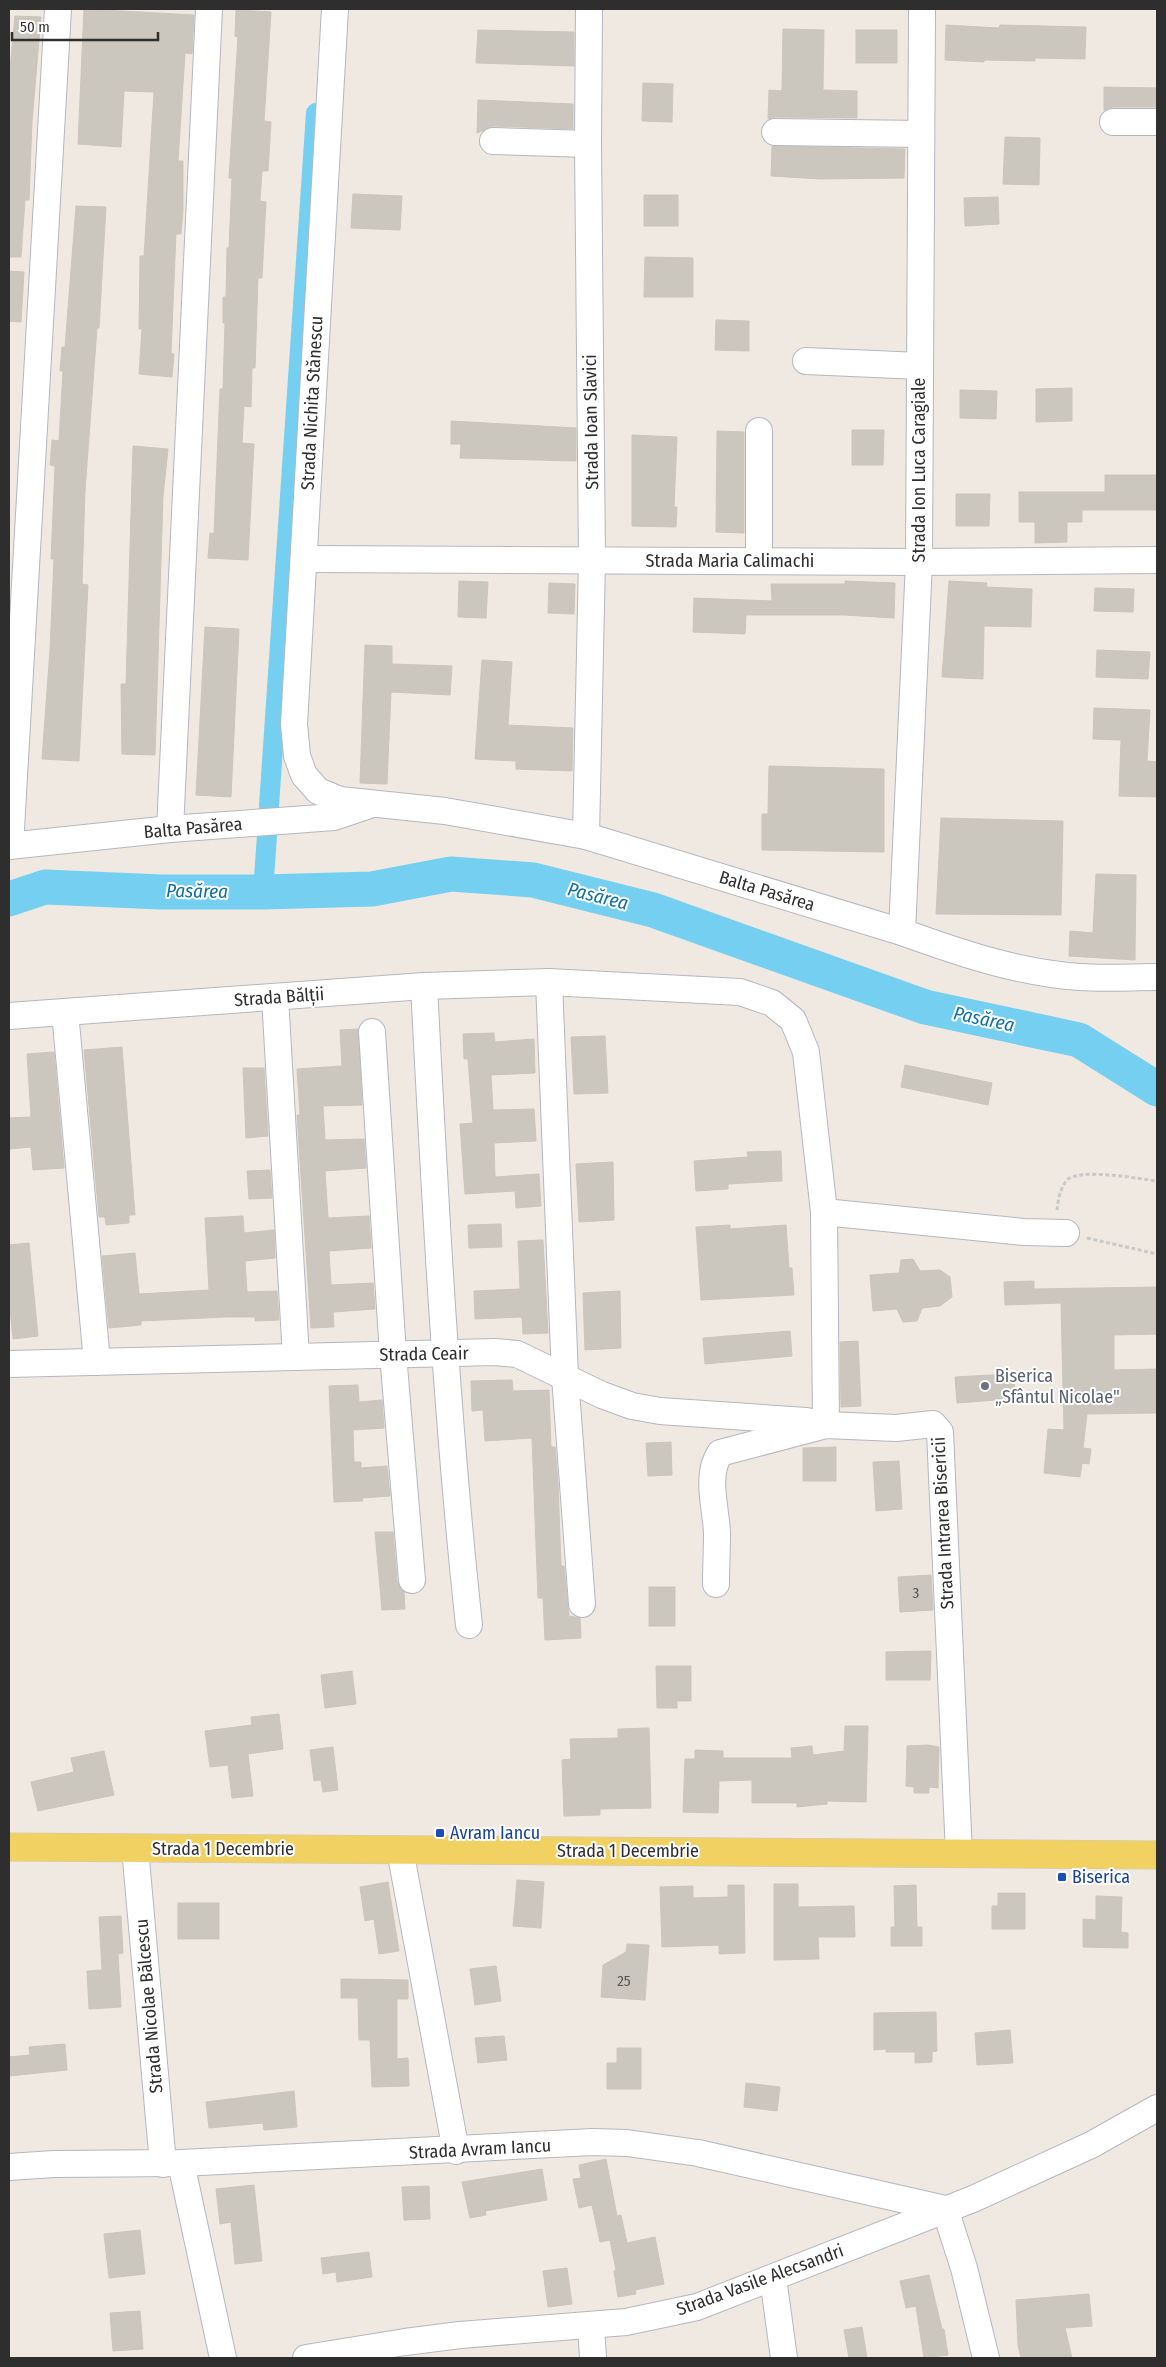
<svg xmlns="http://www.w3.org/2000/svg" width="1166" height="2367" viewBox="0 0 1166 2367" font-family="'Fira Sans Condensed',sans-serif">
<rect width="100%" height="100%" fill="#efe9e1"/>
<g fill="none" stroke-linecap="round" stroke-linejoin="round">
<!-- canal -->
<g stroke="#75cff0" stroke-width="20">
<path d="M 269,806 L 316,113"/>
<path d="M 263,892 L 267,835"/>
</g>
<!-- river -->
<path stroke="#75cff0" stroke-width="35" d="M 9,899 L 45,887 L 161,892 L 263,892 L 372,889 L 451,874 L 533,880 L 653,910 L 925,1007 L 1079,1040 L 1157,1089"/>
</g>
<!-- building -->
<g fill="#cbc7bf" stroke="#cbc5ba">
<path d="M 84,9 L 194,15 L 192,54 L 185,53 L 178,161 L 183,161 L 183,211 L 181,234 L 176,234 L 171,353 L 174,354 L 172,377 L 139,374 L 142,329 L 139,329 L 140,256 L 144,256 L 154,92 L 124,91 L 121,147 L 78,144 Z"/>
<path d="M 236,10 L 271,12 L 264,121 L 271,122 L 268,171 L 262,171 L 260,201 L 266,202 L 262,278 L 258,278 L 255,368 L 252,368 L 251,407 L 244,406 L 242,443 L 254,444 L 248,560 L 208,558 L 210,533 L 214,534 L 220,389 L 223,389 L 225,323 L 223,323 L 223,297 L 226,297 L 227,248 L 229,248 L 232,178 L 229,178 L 238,37 L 235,36 Z"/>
<path d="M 15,16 L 41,17 L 32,121 L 29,200 L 25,200 L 21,257 L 9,257 L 9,80 Z"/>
<path d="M 946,25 L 999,28 L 1000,25 L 1086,27 L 1085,59 L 1035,58 L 1035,61 L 984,60 L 984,62 L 945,60 Z"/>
<path d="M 783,29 L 824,30 L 823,90 L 857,91 L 857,118 L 775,117 L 768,119 L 769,90 L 782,91 Z"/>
<path d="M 478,30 L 574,32 L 574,66 L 476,63 Z"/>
<rect x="856" y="30" width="41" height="33"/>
<path d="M 643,83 L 673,84 L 672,122 L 642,121 Z"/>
<path d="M 1104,87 L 1157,88 L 1157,107 L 1113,107 L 1104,110 Z"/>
<path d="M 478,100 L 573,104 L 573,129 L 493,126 L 477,133 Z"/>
<path d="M 1005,137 L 1040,138 L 1039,185 L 1003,184 Z"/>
<path d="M 772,146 L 905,149 L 904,178 L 821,179 L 771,176 Z"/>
<path d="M 353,194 L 402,196 L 400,230 L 351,228 Z"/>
<rect x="644" y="195" width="34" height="31"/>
<path d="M 998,197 L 999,224 L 965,226 L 964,198 Z"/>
<path d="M 76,206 L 106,207 L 99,328 L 97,328 L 85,491 L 82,584 L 88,585 L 79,761 L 42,759 L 50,650 L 54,559 L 51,559 L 55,466 L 50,465 L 52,440 L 59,441 L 63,371 L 60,371 L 62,347 L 65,347 Z"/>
<path d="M 645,257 L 693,258 L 693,297 L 644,297 Z"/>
<path d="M 9,271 L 24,272 L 21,322 L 9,321 Z"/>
<path d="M 716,320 L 749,321 L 749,351 L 715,350 Z"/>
<path d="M 1072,388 L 1072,421 L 1036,422 L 1036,389 Z"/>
<path d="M 960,390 L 997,391 L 996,419 L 960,418 Z"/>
<path d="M 451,421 L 576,428 L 576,461 L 460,458 L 461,444 L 451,444 Z"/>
<path d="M 852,430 L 884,430 L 883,465 L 852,465 Z"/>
<path d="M 717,431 L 744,432 L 744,533 L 716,532 Z"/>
<path d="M 632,435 L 677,437 L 674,507 L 677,507 L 676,527 L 632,526 Z"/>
<path d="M 133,446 L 168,449 L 163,496 L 155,755 L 122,754 L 121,684 L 126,684 Z"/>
<path d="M 1105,475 L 1157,475 L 1157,510 L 1082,510 L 1082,522 L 1067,522 L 1067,542 L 1035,543 L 1035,522 L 1019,522 L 1019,492 L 1105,492 Z"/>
<path d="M 956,494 L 990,494 L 989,526 L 956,526 Z"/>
<path d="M 459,581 L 488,582 L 486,618 L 458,617 Z"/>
<path d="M 845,581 L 895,583 L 894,618 L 844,615 L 746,615 L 745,634 L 693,632 L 694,598 L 772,601 L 771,584 L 845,584 Z"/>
<path d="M 949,581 L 987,583 L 986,587 L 1032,589 L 1031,627 L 984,626 L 983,679 L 942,677 Z"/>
<path d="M 549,583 L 575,584 L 574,614 L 548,613 Z"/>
<path d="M 1095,588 L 1134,589 L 1133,612 L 1094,611 Z"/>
<path d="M 205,627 L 239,629 L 231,797 L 196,795 Z"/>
<path d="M 365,645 L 392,646 L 392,664 L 452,666 L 450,695 L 391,692 L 387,784 L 360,783 Z"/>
<path d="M 1097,650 L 1150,652 L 1148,679 L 1096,677 Z"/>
<path d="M 482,660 L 512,662 L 508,725 L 573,728 L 572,771 L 516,769 L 516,761 L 475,759 Z"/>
<path d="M 1094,708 L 1150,710 L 1147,761 L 1157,762 L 1157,797 L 1119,796 L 1121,740 L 1093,739 Z"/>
<path d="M 769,766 L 884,769 L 884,852 L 762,850 L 762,814 L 768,814 Z"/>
<path d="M 941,818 L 1063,821 L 1061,915 L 936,914 Z"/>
<path d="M 1096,874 L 1136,875 L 1135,960 L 1069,956 L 1070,931 L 1093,933 Z"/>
<path d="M 358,1029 L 362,1105 L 323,1106 L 325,1140 L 364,1139 L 366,1168 L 325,1171 L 328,1218 L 369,1216 L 371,1248 L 329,1251 L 331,1285 L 373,1283 L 375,1309 L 333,1312 L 334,1327 L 311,1328 L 297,1115 L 300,1115 L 297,1069 L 342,1066 L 340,1030 Z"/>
<path d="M 494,1033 L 495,1042 L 534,1039 L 535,1073 L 491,1075 L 493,1110 L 534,1109 L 536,1141 L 494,1143 L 495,1177 L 539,1174 L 541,1206 L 516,1208 L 515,1191 L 465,1194 L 460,1124 L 473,1123 L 468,1059 L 464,1059 L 463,1034 Z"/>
<path d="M 605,1036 L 608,1093 L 574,1094 L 571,1037 Z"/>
<path d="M 122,1047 L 135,1215 L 129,1215 L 129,1223 L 106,1225 L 105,1217 L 99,1217 L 84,1050 Z"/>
<path d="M 54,1052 L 64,1168 L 33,1170 L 31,1147 L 9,1149 L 9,1118 L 31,1117 L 27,1054 Z"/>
<path d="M 905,1065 L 992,1083 L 988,1105 L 901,1087 Z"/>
<path d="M 243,1068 L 264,1068 L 268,1136 L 246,1138 Z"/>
<path d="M 781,1151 L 782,1181 L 728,1184 L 728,1189 L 696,1191 L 694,1161 L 748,1157 L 747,1152 Z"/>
<path d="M 613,1162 L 614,1220 L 579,1222 L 576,1164 Z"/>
<path d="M 270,1170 L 272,1198 L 249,1199 L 247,1171 Z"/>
<path d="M 243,1216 L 244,1233 L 274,1230 L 275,1258 L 245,1261 L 247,1292 L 277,1291 L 279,1320 L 255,1321 L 255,1317 L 225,1317 L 141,1321 L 141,1325 L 109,1328 L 102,1256 L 135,1253 L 139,1294 L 209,1290 L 205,1218 Z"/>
<path d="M 501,1224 L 502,1247 L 469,1248 L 468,1225 Z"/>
<path d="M 730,1225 L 730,1229 L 786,1225 L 789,1268 L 792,1268 L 794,1295 L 701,1300 L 696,1227 Z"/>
<path d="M 543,1240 L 548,1333 L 523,1334 L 522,1317 L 475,1319 L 474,1291 L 520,1289 L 518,1241 Z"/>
<path d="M 29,1243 L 38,1336 L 13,1339 L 9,1298 L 9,1245 Z"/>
<path d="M 913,1259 L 920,1271 L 940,1270 L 950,1277 L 952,1297 L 940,1306 L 922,1308 L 917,1321 L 903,1322 L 897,1309 L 873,1311 L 870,1275 L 899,1273 L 901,1260 Z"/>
<path d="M 1034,1281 L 1034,1289 L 1157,1287 L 1157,1334 L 1114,1335 L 1114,1370 L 1157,1369 L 1157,1413 L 1087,1414 L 1083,1448 L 1091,1449 L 1089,1464 L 1082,1463 L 1080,1477 L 1044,1473 L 1048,1429 L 1064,1430 L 1061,1303 L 1005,1305 L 1004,1282 Z"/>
<path d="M 620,1291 L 621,1348 L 585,1350 L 583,1293 Z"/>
<path d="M 790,1331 L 792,1356 L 705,1364 L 703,1338 Z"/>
<path d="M 858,1341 L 861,1406 L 841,1407 L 840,1342 Z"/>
<path d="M 1008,1374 L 1014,1380 L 1015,1392 L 1010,1399 L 957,1403 L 955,1377 Z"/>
<path d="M 512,1380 L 513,1391 L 549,1390 L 551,1447 L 555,1447 L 558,1482 L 561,1566 L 564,1566 L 569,1616 L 580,1618 L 581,1638 L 545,1640 L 543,1598 L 538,1598 L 532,1438 L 485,1441 L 483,1410 L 472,1411 L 471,1381 Z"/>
<path d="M 358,1385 L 359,1402 L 382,1400 L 384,1428 L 353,1430 L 354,1462 L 361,1462 L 361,1468 L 387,1466 L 390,1496 L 362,1498 L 363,1501 L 334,1502 L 329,1386 Z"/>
<path d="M 671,1442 L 672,1475 L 648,1476 L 646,1443 Z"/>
<path d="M 836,1447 L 836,1481 L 803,1481 L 803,1448 Z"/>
<path d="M 899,1461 L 902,1509 L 876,1511 L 873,1462 Z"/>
<path d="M 375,1532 L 393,1532 L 397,1581 L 404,1592 L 405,1609 L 382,1610 Z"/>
<path d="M 931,1575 L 933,1610 L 900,1612 L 898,1577 Z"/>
<rect x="649" y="1587" width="26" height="39"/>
<path d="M 931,1651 L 930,1680 L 886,1680 L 886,1652 Z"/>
<path d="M 656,1666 L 691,1666 L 691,1701 L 677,1701 L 677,1708 L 657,1708 Z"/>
<path d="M 352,1671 L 356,1704 L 325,1708 L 321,1675 Z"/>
<path d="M 279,1714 L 283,1749 L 248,1754 L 253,1796 L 232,1798 L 228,1765 L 210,1767 L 205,1731 L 252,1725 L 251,1717 Z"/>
<path d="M 845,1726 L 868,1726 L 866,1802 L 827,1801 L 827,1804 L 797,1807 L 797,1803 L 752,1803 L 752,1780 L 719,1781 L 718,1813 L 683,1812 L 685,1759 L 695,1759 L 695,1750 L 723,1751 L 723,1758 L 792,1758 L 791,1748 L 812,1746 L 813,1755 L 844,1751 Z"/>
<path d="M 649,1728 L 651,1808 L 600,1809 L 600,1815 L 564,1816 L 562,1760 L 571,1759 L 570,1739 L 618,1738 L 618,1729 Z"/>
<path d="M 928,1745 L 939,1747 L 938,1788 L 929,1787 L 929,1793 L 914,1793 L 914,1787 L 906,1786 L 907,1746 Z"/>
<path d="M 333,1747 L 338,1790 L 323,1792 L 321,1780 L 314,1781 L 310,1750 Z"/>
<path d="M 104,1751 L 114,1795 L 38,1811 L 31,1782 L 74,1772 L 71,1758 Z"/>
<path d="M 517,1880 L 544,1882 L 541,1928 L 513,1926 Z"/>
<path d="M 388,1882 L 399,1951 L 379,1954 L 374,1919 L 365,1921 L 360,1887 Z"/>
<path d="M 774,1884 L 798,1884 L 798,1907 L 854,1906 L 855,1937 L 818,1937 L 819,1959 L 774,1960 Z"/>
<path d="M 728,1885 L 744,1885 L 745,1953 L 719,1954 L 719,1945 L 662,1947 L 660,1887 L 693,1886 L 693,1898 L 728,1897 Z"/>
<path d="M 916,1885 L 917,1927 L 922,1927 L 922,1946 L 891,1946 L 891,1927 L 895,1927 L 894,1886 Z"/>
<path d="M 998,1893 L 1025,1893 L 1025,1929 L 992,1929 L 992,1906 L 998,1906 Z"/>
<path d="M 1096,1896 L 1122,1897 L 1121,1932 L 1128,1933 L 1128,1948 L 1083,1947 L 1083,1919 L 1096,1920 Z"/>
<rect x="178" y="1903" width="41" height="36"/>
<path d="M 121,1916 L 123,1953 L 118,1954 L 121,2007 L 89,2009 L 87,1971 L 102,1970 L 99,1917 Z"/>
<path d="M 627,1944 L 649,1945 L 645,2000 L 601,1997 L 603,1965 L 626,1952 Z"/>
<path d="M 496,1966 L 501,2001 L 475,2005 L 470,1969 Z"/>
<path d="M 341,1979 L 408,1980 L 408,1999 L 397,1999 L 397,2059 L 408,2058 L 409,2086 L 372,2087 L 370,2040 L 359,2040 L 358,1998 L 341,1998 Z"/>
<path d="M 936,2012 L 937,2051 L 932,2052 L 932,2062 L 915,2063 L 915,2052 L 886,2052 L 886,2049 L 874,2050 L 874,2013 Z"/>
<path d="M 1010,2030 L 1013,2063 L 977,2065 L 975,2033 Z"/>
<path d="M 504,2036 L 507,2060 L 478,2063 L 475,2038 Z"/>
<path d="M 65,2044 L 67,2070 L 9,2076 L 9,2057 L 30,2055 L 29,2047 Z"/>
<path d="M 617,2048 L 641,2048 L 641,2089 L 607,2089 L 607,2063 L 617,2063 Z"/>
<path d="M 746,2083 L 780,2087 L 777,2111 L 744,2107 Z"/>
<path d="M 294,2091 L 297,2127 L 264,2130 L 263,2123 L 209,2128 L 206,2102 Z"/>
<path d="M 606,2159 L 617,2216 L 621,2215 L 627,2243 L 655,2237 L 664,2284 L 635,2290 L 636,2294 L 618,2297 L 614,2271 L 616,2270 L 610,2240 L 600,2242 L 592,2205 L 579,2208 L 573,2179 L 581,2178 L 579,2165 Z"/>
<path d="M 542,2169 L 547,2200 L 485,2211 L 486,2215 L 470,2218 L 462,2182 Z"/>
<path d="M 254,2185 L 262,2261 L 235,2264 L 231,2222 L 220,2224 L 216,2189 Z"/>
<path d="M 429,2186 L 430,2219 L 404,2220 L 402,2187 Z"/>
<path d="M 140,2230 L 145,2274 L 109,2278 L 104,2234 Z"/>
<path d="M 369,2252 L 372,2277 L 337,2282 L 336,2272 L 323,2274 L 321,2258 Z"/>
<path d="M 567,2268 L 572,2304 L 548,2307 L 543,2271 Z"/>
<path d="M 929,2275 L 942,2329 L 944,2329 L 948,2355 L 924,2358 L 916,2306 L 906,2308 L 900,2281 Z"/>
<path d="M 1089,2294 L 1092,2326 L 1065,2328 L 1072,2358 L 1021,2358 L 1018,2345 L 1016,2300 Z"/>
<path d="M 140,2311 L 143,2349 L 113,2351 L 110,2313 Z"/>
<path d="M 862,2327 L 867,2358 L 849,2358 L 844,2330 Z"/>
</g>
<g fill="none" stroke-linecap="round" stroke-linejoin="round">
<defs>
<g id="minor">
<path d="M 335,9 L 294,724 L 297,756 L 304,775 L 318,791 L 340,800 L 445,811 L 586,836 L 902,932 C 960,953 1019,973 1080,977 C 1106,979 1132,977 1157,977"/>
<path d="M 1113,122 L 1157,122"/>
<path d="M 775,132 L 921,134"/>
<path d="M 493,141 L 588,144"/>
<path d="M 806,361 L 920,366"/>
<path d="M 304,559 L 919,562 L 1157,560"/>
<path d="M 759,561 L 759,431"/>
<path d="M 170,829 L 209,9"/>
<path d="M 586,836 L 592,560 L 588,144 L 589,9"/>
<path d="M 9,846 L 170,829 L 334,817 L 367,806"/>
<path d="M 10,846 L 58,9"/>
<path d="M 902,932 L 919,562 L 922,9"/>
<path d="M 549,982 L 565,1377 L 582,1604"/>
<path d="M 424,986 C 435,1199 446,1413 469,1625"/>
<path d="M 275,997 L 296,1357"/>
<path d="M 65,1012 L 97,1362"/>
<path d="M 9,1016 L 424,986 L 549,982 L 740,992 L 772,1003 L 793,1020 L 806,1052 L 824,1212 L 826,1425"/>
<path d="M 372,1032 L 393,1354 L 412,1580"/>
<path d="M 824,1212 L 1024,1232 L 1066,1233"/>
<path d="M 9,1364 L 495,1352 L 517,1354 L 602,1395 L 632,1406 L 660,1411 L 806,1421 L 826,1425"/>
<path d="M 716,1584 C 716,1567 717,1550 717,1533 C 716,1507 705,1476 720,1453 L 826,1425 L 896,1428 L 933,1424 L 940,1432 L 959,1854"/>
<path d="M 135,1848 L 163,2164"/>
<path d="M 400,1850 L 456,2151"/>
<path d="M 181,2163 L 223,2358"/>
<path d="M 9,2167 L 54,2164 L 181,2163 L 593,2142 L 627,2143 L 698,2153 L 945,2209 L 964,2268 L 986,2358"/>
<path d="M 773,2278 L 784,2358"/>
<path d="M 591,2326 L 593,2358"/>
<path d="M 306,2358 L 405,2342 L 460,2335 L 626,2322 L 697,2307 L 973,2199 L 1091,2145 L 1157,2108"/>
</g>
<path id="major" d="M 9,1847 L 1157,1855"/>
</defs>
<!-- minor casing -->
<use href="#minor" stroke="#b4b7c1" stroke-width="28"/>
<!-- major casing -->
<use href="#major" stroke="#c9c9c9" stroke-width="29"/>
<!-- path -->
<g stroke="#c9c9c9" stroke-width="3" stroke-dasharray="4 2.5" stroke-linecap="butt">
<path d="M 1057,1210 C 1058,1201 1060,1189 1066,1181 C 1077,1167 1140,1179 1157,1181"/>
<path d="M 1087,1238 L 1157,1254"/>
</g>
<!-- minor -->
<use href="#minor" stroke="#fff" stroke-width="26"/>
<!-- major -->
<use href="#major" stroke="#f2d163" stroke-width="28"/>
</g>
<!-- markers -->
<circle fill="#6b7280" stroke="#fff" stroke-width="2" cx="985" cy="1386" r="5"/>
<g fill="#1a4fb4" stroke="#fff" stroke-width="2">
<rect x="435" y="1828" width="10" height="10" rx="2.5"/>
<rect x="1057" y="1872" width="10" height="10" rx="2.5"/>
</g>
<g text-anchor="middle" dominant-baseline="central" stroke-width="4" stroke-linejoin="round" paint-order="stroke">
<!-- number labels -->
<g font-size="15" fill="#555452">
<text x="916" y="1593">3</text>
<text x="624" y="1981">25</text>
</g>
<!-- street labels -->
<g font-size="18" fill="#2e2e2e" stroke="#fff">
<text transform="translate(312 403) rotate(-87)">Strada Nichita Stănescu</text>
<text transform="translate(591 422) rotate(-91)">Strada Ioan Slavici</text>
<text transform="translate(919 470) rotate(-90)">Strada Ion Luca Caragiale</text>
<text x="730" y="561">Strada Maria Calimachi</text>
<text transform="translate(193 828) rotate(-5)">Balta Pasărea</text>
<text transform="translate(767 891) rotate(17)">Balta Pasărea</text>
<text transform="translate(279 997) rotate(-4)">Strada Bălții</text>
<text transform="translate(424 1354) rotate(-1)">Strada Ceair</text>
<text transform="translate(943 1523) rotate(-93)">Strada Intrarea Bisericii</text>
<text x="223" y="1849">Strada 1 Decembrie</text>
<text x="628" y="1851">Strada 1 Decembrie</text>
<text transform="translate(149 2006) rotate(-95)">Strada Nicolae Bălcescu</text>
<text transform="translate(480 2149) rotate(-3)">Strada Avram Iancu</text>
<text transform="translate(760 2280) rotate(-20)">Strada Vasile Alecsandri</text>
</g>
<!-- worship labels -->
<g font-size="18" fill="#5b616d" stroke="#fff" text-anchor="start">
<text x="995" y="1376">Biserica<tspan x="995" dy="21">„Sfântul Nicolae"</tspan></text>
</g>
<!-- transit labels -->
<g font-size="18" fill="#164399" stroke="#fff" text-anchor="start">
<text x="450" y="1833">Avram Iancu</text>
<text x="1072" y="1877">Biserica</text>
</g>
<!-- water labels -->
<g font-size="19" font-style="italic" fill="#0d6fa3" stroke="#fff">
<text transform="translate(197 891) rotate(1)">Pasărea</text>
<text transform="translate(598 896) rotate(14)">Pasărea</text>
<text transform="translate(984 1019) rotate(12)">Pasărea</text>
</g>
</g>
<!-- border -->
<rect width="1166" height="2367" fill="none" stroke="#2e2e2e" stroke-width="20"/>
<!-- scale -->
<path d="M12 32v8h146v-8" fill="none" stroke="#2e2e2e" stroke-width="2.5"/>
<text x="20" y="32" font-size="15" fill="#2e2e2e" stroke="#ffffff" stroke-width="4" paint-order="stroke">50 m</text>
</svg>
